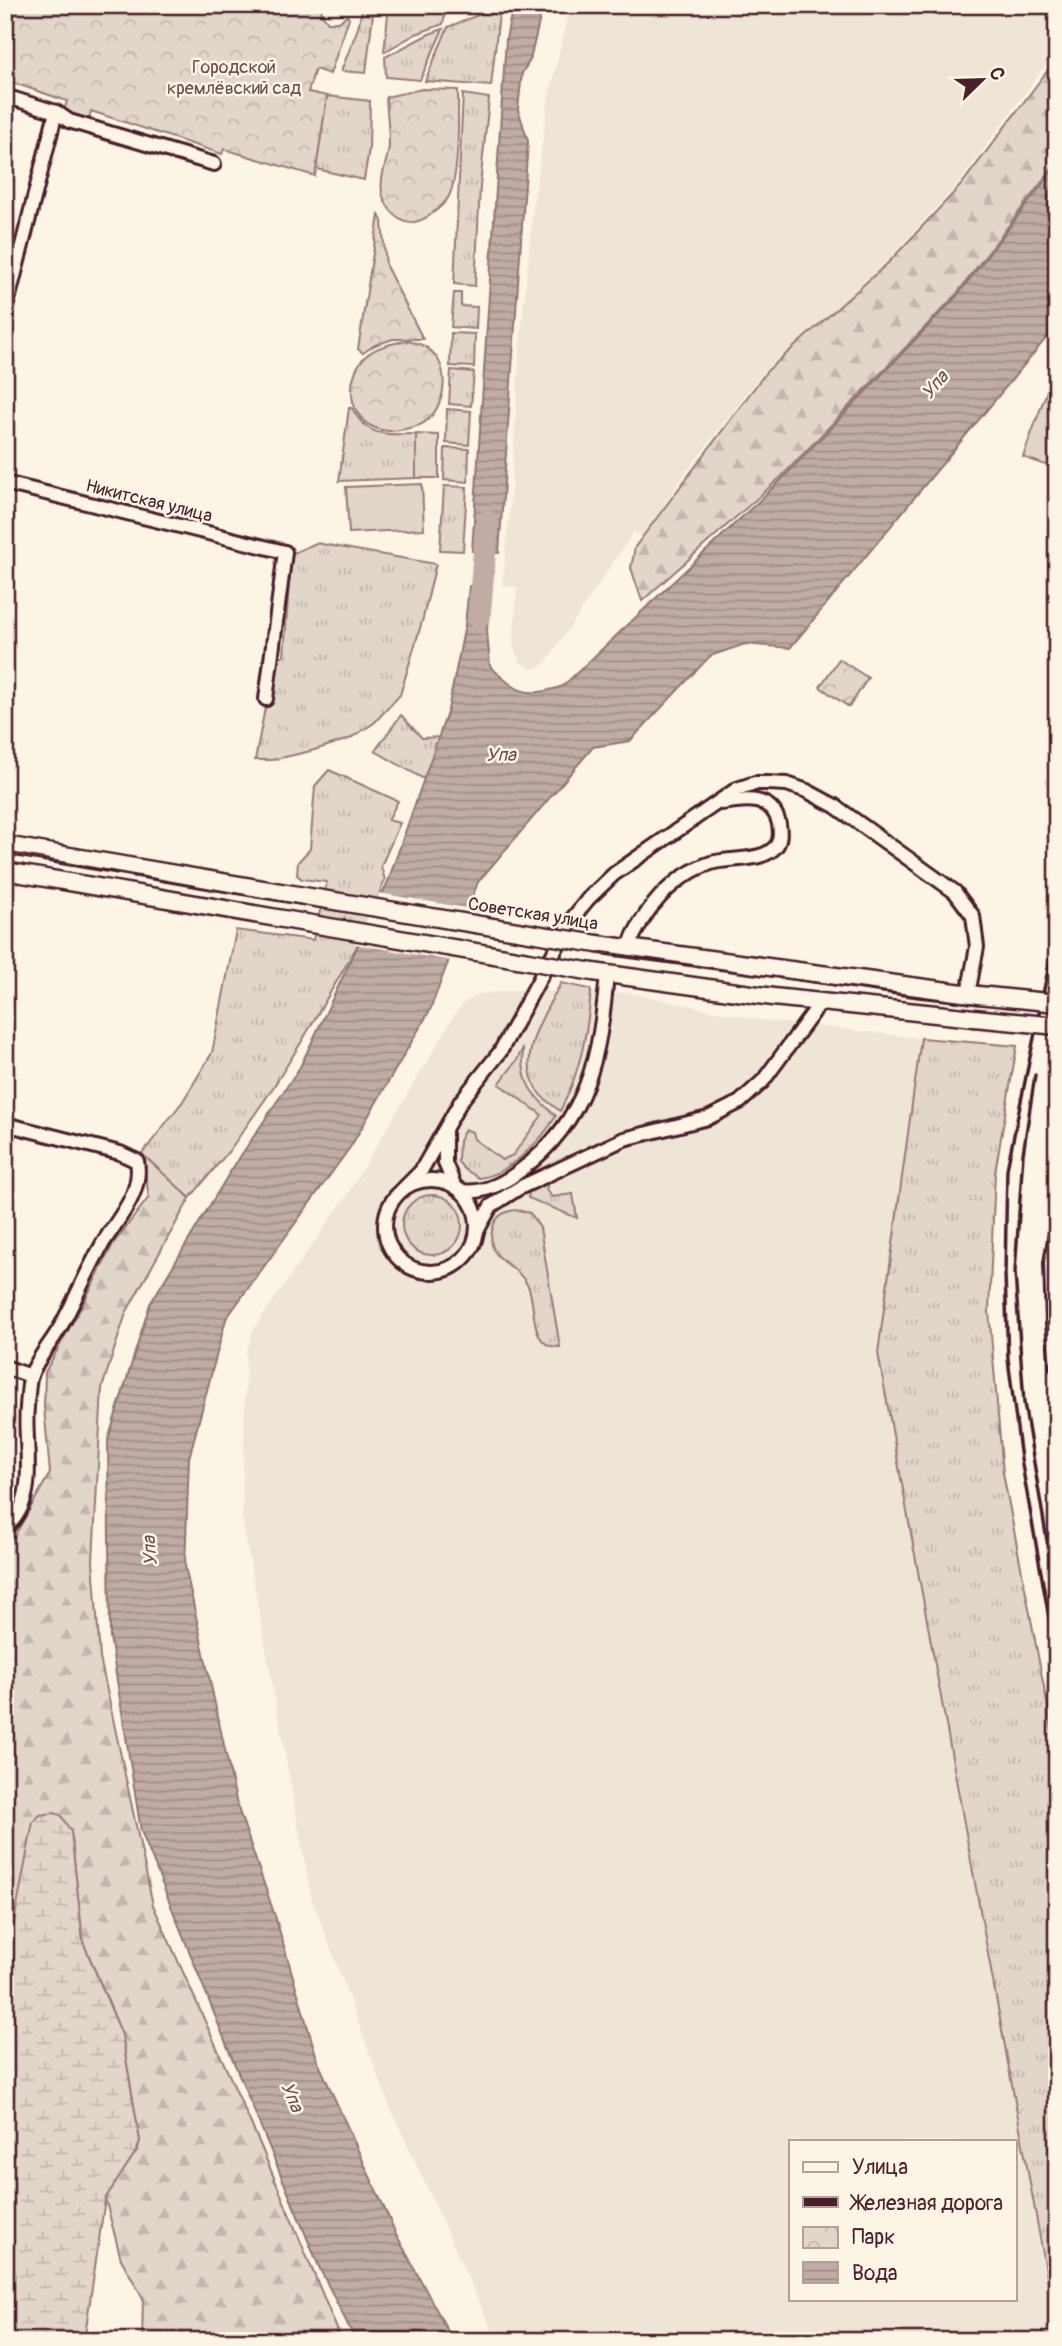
<svg xmlns="http://www.w3.org/2000/svg" width="1062" height="2346" viewBox="0 0 1062 2346" font-family="Pangolin,sans-serif">
<defs>
<pattern id="grass-tufts" width="24" height="20" patternUnits="userSpaceOnUse" patternTransform="scale(1.75)"><rect width="24" height="20" fill="#e2d5ca"/><path d="M3 7l-1-3M5 7V3M7 7l1-3M15 17l-1-3M17 17v-4M19 17l1-3" fill="none" stroke="#c3b6ae"/></pattern>
<pattern id="forest-firs" width="22" height="20" patternUnits="userSpaceOnUse" patternTransform="scale(1.75)"><rect width="22" height="20" fill="#e2d5ca"/><path d="M5 1l3.5 6h-7zM16 11l3.5 6h-7z" fill="#c3b6ae"/></pattern>
<pattern id="wetland-marsh" width="20" height="14" patternUnits="userSpaceOnUse" patternTransform="scale(1.75)"><rect width="20" height="14" fill="#e2d5ca"/><path d="M1 5h8M5 5V1M11 12h8M15 12V8" fill="none" stroke="#c3b6ae"/></pattern>
<pattern id="park-crowns" width="20" height="18" patternUnits="userSpaceOnUse" patternTransform="scale(1.75)"><rect width="20" height="18" fill="#e2d5ca"/><path d="M2 6a3 3 0 1 1 6 0M12 15a3 3 0 1 1 6 0" fill="none" stroke="#c3b6ae"/></pattern>
<pattern id="water-rules" width="6" height="5" patternUnits="userSpaceOnUse" patternTransform="scale(1.75)"><rect width="6" height="5" fill="#c0aca5"/><path d="M0 2.5h6" fill="none" stroke="#9e8b87"/></pattern>
</defs>
<rect width="100%" height="100%" fill="#fcf5e5"/>
<filter id="ink" filterUnits="userSpaceOnUse"><feTurbulence type="fractalNoise" baseFrequency=".0143" numOctaves="2"/><feDisplacementMap in="SourceGraphic" scale="14" xChannelSelector="R" yChannelSelector="G"/><feConvolveMatrix kernelMatrix="1 2 1 2 8 2 1 2 1" color-interpolation-filters="sRGB"/></filter>
<g filter="url(#ink)">
<!-- built -->
<g fill="#eee5d7" fill-rule="evenodd">
<path d="M 570,5 L 1057,5 L 1057,50 L 958,184 L 871,278 L 765,370 L 685,474 L 643,536 L 634,532 L 547,661 L 540,667 L 533,669 L 520,663 L 513,646 L 517,587 L 502,586 L 510,506 L 520,344 L 533,207 L 548,100 Z"/>
<path d="M 517,990 L 630,993 L 760,1020 L 921,1038 L 878,1353 L 1057,2341 L 497,2341 L 389,2105 L 311,1896 L 242,1519 L 246,1353 L 254,1328 L 347,1195 L 457,1011 L 466,1001 L 480,994 ZM 791,2141 L 1015,2141 L 1015,2299 L 791,2299 Z"/>
</g>
<!-- grass -->
<g fill="url(#grass-tufts)" stroke="#967a7a" stroke-width="2">
<path d="M 363,5 L 374,5 L 366,73 L 341,71 L 358,28 Z"/>
<path d="M 389,5 L 447,5 L 443,24 L 416,34 L 384,52 Z"/>
<path d="M 483,13 L 499,14 L 491,86 L 425,81 L 448,27 Z"/>
<path d="M 443,29 L 420,80 L 386,77 L 385,57 L 429,34 Z"/>
<path d="M 463,94 L 489,98 L 480,186 L 475,286 L 454,284 Z"/>
<path d="M 327,96 L 370,101 L 369,149 L 364,180 L 316,169 Z"/>
<path d="M 454,293 L 461,293 L 461,306 L 477,307 L 476,329 L 451,327 Z"/>
<path d="M 451,333 L 475,334 L 474,367 L 450,366 Z"/>
<path d="M 451,370 L 474,372 L 471,406 L 449,404 Z"/>
<path d="M 349,408 L 352,408 C 368,439 386,434 416,434 L 416,478 L 339,481 Z"/>
<path d="M 447,409 L 471,411 L 469,445 L 446,443 Z"/>
<path d="M 445,448 L 469,449 L 468,482 L 444,480 Z"/>
<path d="M 444,486 L 467,487 L 463,551 L 440,550 Z"/>
<path d="M 316,543 L 436,564 L 423,618 L 400,695 L 374,723 L 349,739 L 311,751 L 272,760 L 255,760 L 275,655 L 284,656 L 291,554 Z"/>
<path d="M 401,715 L 422,738 L 441,737 L 424,779 L 375,751 Z"/>
<path d="M 329,770 L 398,801 L 388,820 L 400,823 L 381,866 L 385,880 L 356,948 L 302,1041 L 271,1091 L 229,1151 L 190,1198 L 142,1154 L 183,1101 L 212,1053 L 236,930 L 313,940 L 327,882 L 302,879 L 297,875 L 298,862 L 310,849 L 315,786 Z"/>
<path d="M 561,983 L 590,989 L 591,992 C 587,1035 580,1073 560,1111 C 553,1105 544,1100 539,1093 C 514,1058 544,1014 561,983 Z"/>
<path d="M 921,1038 L 1017,1046 L 995,1172 L 989,1311 L 1003,1473 L 1057,1755 L 1057,2331 L 878,1353 Z"/>
<path d="M 523,1048 C 521,1083 531,1094 556,1116 C 541,1141 510,1174 479,1178 L 464,1169 L 458,1162 L 459,1141 L 465,1129 L 472,1132 L 474,1139 L 502,1160 L 513,1155 L 542,1115 L 499,1084 L 517,1060 Z"/>
<path d="M 548,1182 L 546,1190 L 552,1197 L 573,1194 L 577,1218 L 528,1198 L 529,1192 Z"/>
<circle cx="432" cy="1225" r="30"/>
<path d="M 516,1210 L 530,1213 L 540,1228 L 560,1347 C 528,1349 537,1306 528,1286 C 516,1260 481,1262 494,1224 C 498,1214 506,1211 516,1210 Z"/>
</g>
<!-- forest -->
<g fill="url(#forest-firs)" stroke="#967a7a" stroke-width="2">
<path d="M 1057,58 L 1057,162 L 955,296 L 781,477 L 642,601 L 631,568 L 635,547 L 767,371 L 888,263 L 961,185 Z"/>
<path d="M 142,1154 L 190,1198 L 126,1313 L 102,1388 L 93,1561 L 100,1658 L 153,1905 L 260,2144 L 342,2341 L 142,2341 L 143,2298 L 121,2259 L 105,2198 L 137,2150 L 140,2141 L 122,2035 L 83,1942 L 71,1832 L 5,1969 L 5,1553 L 50,1473 L 44,1407 L 45,1372 L 85,1300 L 113,1244 L 149,1197 Z"/>
</g>
<!-- wetland -->
<path fill="url(#wetland-marsh)" stroke="#967a7a" stroke-width="2" d="M 54,1813 L 61,1815 L 71,1832 L 83,1942 L 122,2035 L 140,2141 L 137,2150 L 105,2199 L 85,2335 L 78,2341 L 5,2341 L 5,1969 L 33,1822 L 40,1815 Z"/>
<!-- park -->
<g fill="url(#park-crowns)" stroke="#967a7a" stroke-width="2">
<path d="M 5,5 L 321,5 L 322,14 L 328,22 L 339,22 L 347,15 L 349,18 L 330,74 L 315,69 L 308,92 L 327,96 L 315,176 L 224,149 L 222,154 L 91,111 L 89,119 L 64,111 L 67,101 L 5,80 Z"/>
<path d="M 422,89 L 458,90 C 458,116 460,173 449,196 C 445,204 437,210 430,215 C 423,220 413,224 405,221 C 393,217 385,204 382,193 C 379,177 388,161 389,145 C 389,129 387,113 386,97 Z"/>
<path d="M 379,215 L 382,221 L 386,266 L 423,339 L 393,339 L 375,345 L 363,353 L 358,349 Z"/>
<path d="M 407,341 C 416,343 424,344 431,351 C 451,369 446,406 425,422 C 419,427 408,428 400,430 C 388,432 380,431 369,425 C 346,411 347,372 367,355 C 378,346 392,343 407,341 Z"/>
<path d="M 839,659 L 868,678 L 849,707 L 820,687 Z"/>
</g>
<!-- pitch -->
<g fill="#e2d5ca" stroke="#967a7a" stroke-width="2">
<path d="M 1056,366 L 1057,366 L 1057,469 L 1023,457 Z"/>
<path d="M 416,434 L 439,435 L 439,478 L 416,478 Z"/>
<path d="M 422,484 L 424,529 L 349,533 L 346,487 Z"/>
</g>
<!-- water -->
<g fill="url(#water-rules)" stroke="#917474" stroke-width="2">
<path d="M 513,5 L 543,5 L 530,60 L 522,73 L 518,109 L 528,141 L 499,553 L 472,551 L 506,39 Z"/>
<path d="M 1057,165 L 1057,320 L 1048,336 L 790,648 L 745,644 L 710,656 L 630,741 L 593,747 L 478,882 L 430,1010 L 351,1146 L 226,1319 L 189,1458 L 185,1566 L 237,1805 L 276,1919 L 318,2062 L 396,2234 L 453,2341 L 356,2341 L 320,2269 L 228,2048 L 141,1831 L 110,1637 L 108,1440 L 150,1304 L 230,1172 L 300,1067 L 387,884 L 448,710 L 465,625 L 469,586 L 490,588 L 487,631 L 490,666 C 517,692 525,699 563,686 L 781,480 L 956,297 Z"/>
</g>
<!-- pier -->
<path fill="#fcf5e5" d="M 379,893 L 472,909 L 452,961 L 355,944 Z"/>
<g fill="none" stroke-linecap="round" stroke-linejoin="round">
<!-- river -->
<path stroke="#c0aca5" stroke-width="23" d="M 479,617 L 487,522"/>
<defs>
<g id="minor">
<path d="M 5,96 L 56,112 L 69,121 L 214,164"/>
<path d="M 5,312 L 56,112"/>
<path d="M 5,483 L 285,552 L 266,699"/>
<path d="M 628,949 C 642,911 672,876 711,863 C 730,857 764,863 777,845 C 781,839 780,830 779,824 C 773,795 745,799 722,803"/>
<path d="M 5,1124 L 120,1153 L 137,1161 C 143,1193 118,1218 103,1243 C 88,1269 76,1298 62,1324 C 53,1341 38,1357 31,1375 C 28,1384 28,1397 27,1407 C 23,1446 41,1499 5,1528"/>
<path d="M 445,1131 L 445,1163 L 455,1187"/>
<circle cx="431" cy="1226" r="46"/>
<path d="M 402,1190 L 421,1171 L 461,1101 L 500,1052 L 572,919 L 588,899 L 614,874 L 737,789 L 755,783 L 767,783 L 787,784 L 807,791 L 835,806 L 955,892 L 973,916 L 977,947 L 968,994"/>
<path d="M 461,1191 C 483,1194 503,1184 521,1170 C 589,1119 600,1055 607,974"/>
<path d="M 1057,1227 L 1051,1263 L 1053,1324 L 1057,1367"/>
<path d="M 477,1231 L 491,1206 L 519,1188 L 624,1139 L 708,1118 L 740,1102 L 763,1081 L 821,1002"/>
<path d="M 5,1367 L 31,1376"/>
</g>
<g id="major">
<path d="M 5,845 L 310,897"/>
<path d="M 5,871 L 306,923"/>
<path d="M 597,944 L 978,995"/>
<path d="M 593,972 L 773,997 L 974,1018"/>
</g>
</defs>
<!-- minor casing -->
<use href="#minor" stroke="#4a1f2b" stroke-width="18"/>
<!-- major casing -->
<use href="#major" stroke="#4a1f2b" stroke-width="21"/>
<!-- minor -->
<use href="#minor" stroke="#fcf5e5" stroke-width="12"/>
<!-- major -->
<use href="#major" stroke="#fcf5e5" stroke-width="16"/>
<!-- tram -->
<path stroke="#4a1f2b" stroke-width="2" d="M 5,852 L 308,906 L 596,951 L 920,998 L 1057,1012"/>
<!-- rail -->
<g stroke="#4a1f2b" stroke-width="3.5">
<path d="M 1057,926 L 1007,1169 L 1005,1274 L 1008,1359 L 1021,1459 L 1057,1663"/>
<path d="M 1035,1075 L 1023,1154 L 1015,1272 L 1024,1403 L 1057,1600"/>
</g>
<defs>
<g id="major-bridge">
<path d="M 310,897 L 597,944"/>
<path d="M 306,923 L 593,972"/>
<path d="M 978,995 L 1057,1003"/>
<path d="M 974,1018 L 1057,1026"/>
</g>
</defs>
<!-- major-bridge casing -->
<use href="#major-bridge" stroke="#4a1f2b" stroke-width="21" stroke-linecap="butt"/>
<!-- major-bridge -->
<use href="#major-bridge" stroke="#fcf5e5" stroke-width="16"/>
</g>
</g>
<g text-anchor="middle" dominant-baseline="central" stroke-width="5" stroke-linejoin="round" paint-order="stroke">
<!-- park labels -->
<g font-size="18" fill="#704c53" stroke="#fcf5e5">
<text x="234" y="67">Городской<tspan x="234" dy="21">кремлёвский сад</tspan></text>
</g>
<!-- street labels -->
<g font-size="18" fill="#4a1f2b" stroke="#fcf5e5">
<text transform="translate(149 501) rotate(14)">Никитская улица</text>
<text transform="translate(533 914) rotate(9)">Советская улица</text>
</g>
<!-- water labels -->
<g font-size="19" font-style="italic" fill="#6d4950" stroke="#fcf5e5">
<text transform="translate(935 385) rotate(-50)">Упа</text>
<text x="501" y="755">Упа</text>
<text transform="translate(150 1551) rotate(-94)">Упа</text>
<text transform="translate(292 2097) rotate(67)">Упа</text>
</g>
</g>
<!-- margin -->
<rect width="1062" height="2346" fill="none" stroke="#fcf5e5" stroke-width="28"/>
<rect x="14" y="14" width="1034" height="2318" fill="none" stroke="#4a1f2b" stroke-width="2.5" filter="url(#ink)"/>
<!-- legend -->
<rect x="789" y="2140" width="228" height="161" fill="#fcf5e5" stroke="#b59f9b" stroke-width="2"/>
<rect x="803" y="2162" width="35" height="10" fill="#fcf5e5" stroke="#b59f9b" stroke-width="2"/>
<text x="852" y="2174" font-size="21" fill="#4a1f2b">Улица</text>
<rect x="803" y="2197" width="35" height="10" fill="#4a1f2b" stroke="#b59f9b" stroke-width="2"/>
<text x="852" y="2210" font-size="21" fill="#4a1f2b">Железная дорога</text>
<rect x="803" y="2227" width="35" height="21" fill="url(#park-crowns)" stroke="#b59f9b" stroke-width="2"/>
<text x="852" y="2244" font-size="21" fill="#4a1f2b">Парк</text>
<rect x="803" y="2262" width="35" height="21" fill="url(#water-rules)" stroke="#b59f9b" stroke-width="2"/>
<text x="852" y="2280" font-size="21" fill="#4a1f2b">Вода</text>
<!-- north arrow -->
<g transform="translate(982 80) rotate(67)" stroke="#fcf5e5" stroke-width="5" paint-order="stroke">
<path d="M0-5L12 26L0 18L-12 26Z" fill="#4a1f2b"/>
<text y="-10" font-size="19" font-weight="bold" text-anchor="middle" fill="#4a1f2b">С</text>
</g>
</svg>
